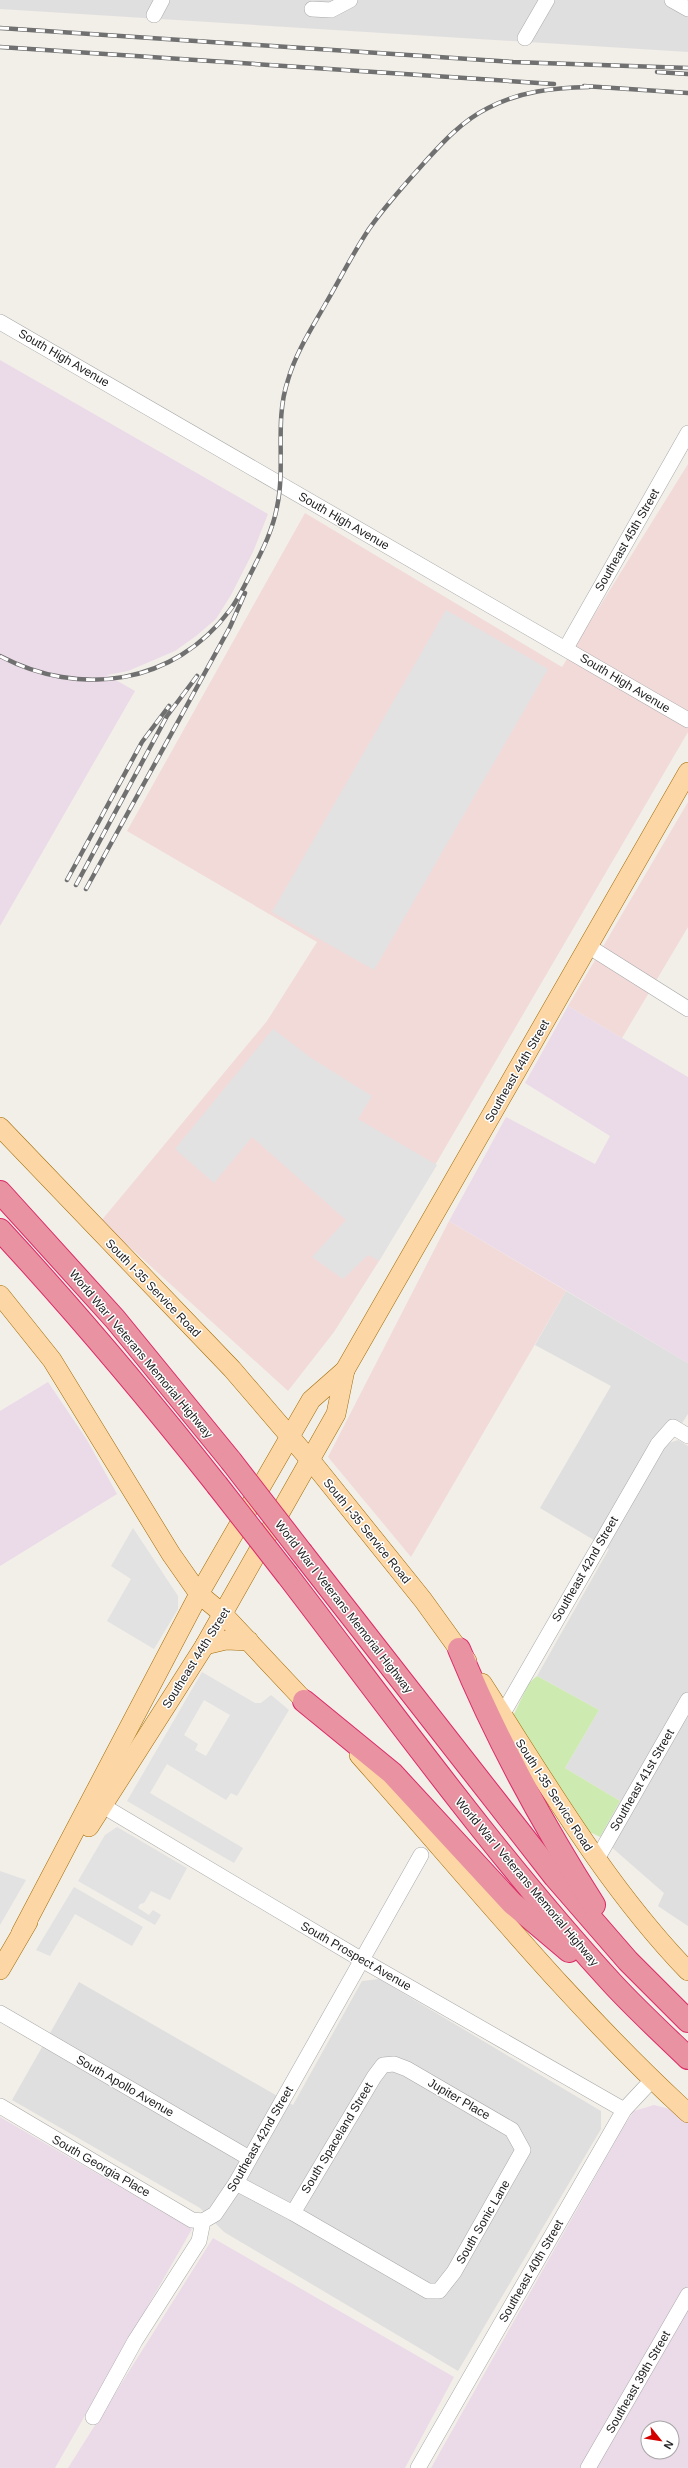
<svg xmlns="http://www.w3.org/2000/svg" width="688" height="2468" viewBox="0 0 688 2468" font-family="Arial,sans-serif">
<rect width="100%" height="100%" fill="#f2efe9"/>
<!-- residential -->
<g fill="#e0dfdf">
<path d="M 0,0 L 688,0 L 688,52 L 0,9 Z"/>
<path d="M 566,1291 L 688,1363 L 688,1414 L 669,1443 L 678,1440 L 688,1446 L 688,1926 L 658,1906 L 664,1893 L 600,1837 L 620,1801 L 565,1768 L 599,1710 L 537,1676 L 609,1549 L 540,1508 L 611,1386 L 535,1345 Z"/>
<path d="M 379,1979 L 601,2111 L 601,2129 L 458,2371 L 224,2232 L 200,2208 L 12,2100 L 79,1982 L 293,2105 L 362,1981 Z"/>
</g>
<!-- commercial -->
<g fill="#f2dad9">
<path d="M 688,464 L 688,732 L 379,1261 L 334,1332 L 288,1391 L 101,1221 L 267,1021 L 317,942 L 127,831 L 305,513 L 562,667 Z"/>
<path d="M 688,802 L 688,927 L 622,1038 L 568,1006 Z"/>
<path d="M 449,1221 L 566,1291 L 411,1557 L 328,1457 Z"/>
</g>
<!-- industrial -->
<g fill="#ebdbe8" fill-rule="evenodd">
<path d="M 0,360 L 268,514 L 253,552 L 231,595 L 216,619 L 196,636 L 175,651 L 128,671 L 107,675 L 135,691 L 0,926 Z"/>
<path d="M 568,1006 L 688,1077 L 688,1363 L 449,1221 L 506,1117 L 595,1164 L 610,1136 L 525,1083 Z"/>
<path d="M 48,1382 L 87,1440 L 117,1494 L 0,1566 L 0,1411 Z"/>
<path d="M 654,2105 L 674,2110 L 688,2123 L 688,2468 L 431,2468 L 624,2126 L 634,2111 ZM 648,2428 L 672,2428 L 672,2452 L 648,2452 Z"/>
<path d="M 0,2117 L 192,2229 L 55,2468 L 0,2468 Z"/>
<path d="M 213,2238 L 454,2377 L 405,2468 L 68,2468 Z"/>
</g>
<!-- grass -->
<path fill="#cdebb0" d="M 537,1676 L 599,1710 L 565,1768 L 620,1801 L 600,1837 L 590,1832 L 513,1716 L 529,1683 Z"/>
<!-- parking -->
<g fill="#e2e2e2" fill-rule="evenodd">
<path d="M 446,610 L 548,669 L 374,970 L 272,912 Z"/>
<path d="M 273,1029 L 311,1058 L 372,1096 L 358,1119 L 437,1165 L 379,1261 L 368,1255 L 343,1279 L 312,1257 L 346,1220 L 252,1137 L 214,1183 L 175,1149 Z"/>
<path d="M 133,1528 L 178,1596 L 178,1609 L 154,1649 L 107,1621 L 131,1579 L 111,1566 Z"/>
<path d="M 202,1672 L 255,1703 L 261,1703 L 271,1695 L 289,1710 L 237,1796 L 231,1793 L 226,1800 L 167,1764 L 150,1793 L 243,1848 L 234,1863 L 127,1801 ZM 204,1700 L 230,1715 L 206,1756 L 195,1750 L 198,1744 L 184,1735 Z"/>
<path d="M 117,1827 L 187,1868 L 170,1900 L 151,1891 L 144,1903 L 140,1904 L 138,1908 L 149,1915 L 153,1910 L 161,1915 L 155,1925 L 78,1881 L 105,1835 Z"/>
<path d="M 0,1871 L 26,1880 L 0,1925 Z"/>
<path d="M 74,1887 L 143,1927 L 132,1946 L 75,1914 L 50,1956 L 36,1950 Z"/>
</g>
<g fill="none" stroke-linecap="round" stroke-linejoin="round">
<defs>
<g id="minor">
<path d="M 672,0 L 688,9"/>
<path d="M 312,9 L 331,10 L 350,0"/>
<path d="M 154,15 L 162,0"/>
<path d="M 525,38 L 547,0"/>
<path d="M 0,322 L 688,720"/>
<path d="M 566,648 L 688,433"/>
<path d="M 588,946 L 688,1009"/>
<path d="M 502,1715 L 658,1444 L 673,1427 L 688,1436"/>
<path d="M 93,1800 L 362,1960 L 624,2110"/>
<path d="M 597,1859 L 688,1700"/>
<path d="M 0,2013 L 249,2158"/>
<path d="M 0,2106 L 192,2220 L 203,2221"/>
<path d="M 236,2183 L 293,2213 L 428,2291 L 439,2291 L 454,2272 L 523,2150 L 512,2130 L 407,2069 L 394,2064 L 383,2065 L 374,2077 L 293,2213"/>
<path d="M 93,2417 L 135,2341 L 199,2241 L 203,2221 L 215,2214 L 236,2183 L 421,1855"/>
<path d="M 418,2468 L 624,2110 L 652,2080"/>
<path d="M 588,2468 L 688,2295"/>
</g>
<g id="major">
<path d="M 0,1127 L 232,1369 L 316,1467 L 423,1600 L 467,1661"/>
<path d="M 0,1295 L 52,1360 L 171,1554 L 199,1594 L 223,1614 L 314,1711"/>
<path d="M 205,1645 L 226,1640 L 249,1641"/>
<path d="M 482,1683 C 546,1782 606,1886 688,1971"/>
<path d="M 359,1755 C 467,1876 568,2003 688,2113"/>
<path d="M 89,1827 L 205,1645 L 336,1414 L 345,1370"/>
<path d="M 21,1933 L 199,1594 L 311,1400 L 345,1370 L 688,772"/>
<path d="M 0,1970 L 28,1922"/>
</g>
<g id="highway">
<path d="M 0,1192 L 115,1319 L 231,1461"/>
<path d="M 0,1230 C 76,1312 148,1398 217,1485"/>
<path d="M 302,1553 L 555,1877 L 628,1961 L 688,2021"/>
<path d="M 288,1576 C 393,1713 495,1855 612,1983 C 636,2009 662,2033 688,2058"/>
<path d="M 459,1649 C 496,1739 542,1823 594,1905"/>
<path d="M 304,1701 L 392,1773 L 512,1903 L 569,1951"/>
</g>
</defs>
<!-- minor casing -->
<use href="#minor" stroke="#a9a9a9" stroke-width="16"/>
<!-- major casing -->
<use href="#major" stroke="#a06b00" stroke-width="20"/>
<!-- highway casing -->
<use href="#highway" stroke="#dc2a67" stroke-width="24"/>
<!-- minor -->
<use href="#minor" stroke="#fff" stroke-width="15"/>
<!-- major -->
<use href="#major" stroke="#fcd6a4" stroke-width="19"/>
<!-- highway -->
<use href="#highway" stroke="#e892a2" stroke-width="22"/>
<defs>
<g id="rail">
<path d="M 0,28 L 513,62 L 688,68"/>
<path d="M 0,47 L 554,84"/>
<path d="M 657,72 L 688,74"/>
<path d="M 584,86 L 688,93"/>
<path d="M 0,656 C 80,698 174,685 230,610 C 239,598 246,583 253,569 C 263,549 273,529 277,507 C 286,465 274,421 288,380 C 296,352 312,328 326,303 C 340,279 353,253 369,229 C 385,206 405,184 424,163 C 443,142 462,121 488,108 C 521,91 553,88 589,87"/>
<path d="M 67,880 L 142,742 L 169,706"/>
<path d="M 76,885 L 167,716 L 197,676"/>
<path d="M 86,889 L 230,627 L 245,593"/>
</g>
</defs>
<!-- rail casing -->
<use href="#rail" stroke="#707070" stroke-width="4.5"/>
<!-- rail -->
<use href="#rail" stroke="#fff" stroke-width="3" stroke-dasharray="9" stroke-linecap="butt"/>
<defs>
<g id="highway-bridge">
<path d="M 231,1461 L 302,1553"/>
<path d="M 217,1485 L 288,1576"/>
</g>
</defs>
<!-- highway-bridge casing -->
<use href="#highway-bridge" stroke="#dc2a67" stroke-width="24" stroke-linecap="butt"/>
<!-- highway-bridge -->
<use href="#highway-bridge" stroke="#e892a2" stroke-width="22"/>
</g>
<g text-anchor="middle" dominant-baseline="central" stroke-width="3" stroke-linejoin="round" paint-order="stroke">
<!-- street labels -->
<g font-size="12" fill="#222" stroke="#fff">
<text transform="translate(64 358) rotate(30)">South High Avenue</text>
<text transform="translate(344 521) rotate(30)">South High Avenue</text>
<text transform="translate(627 540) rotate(-60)">Southeast 45th Street</text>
<text transform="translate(625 683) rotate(31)">South High Avenue</text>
<text transform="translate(517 1071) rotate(-60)">Southeast 44th Street</text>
<text transform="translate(153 1288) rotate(46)">South I-35 Service Road</text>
<text transform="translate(141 1354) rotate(50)">World War I Veterans Memorial Highway</text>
<text transform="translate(367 1531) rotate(51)">South I-35 Service Road</text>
<text transform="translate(585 1569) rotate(-60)">Southeast 42nd Street</text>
<text transform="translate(344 1607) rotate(52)">World War I Veterans Memorial Highway</text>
<text transform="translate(196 1658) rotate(-58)">Southeast 44th Street</text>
<text transform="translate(642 1780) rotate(-60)">Southeast 41st Street</text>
<text transform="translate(554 1795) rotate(57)">South I-35 Service Road</text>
<text transform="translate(527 1882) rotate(50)">World War I Veterans Memorial Highway</text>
<text transform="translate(356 1956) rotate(30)">South Prospect Avenue</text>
<text transform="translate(125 2086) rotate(30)">South Apollo Avenue</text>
<text transform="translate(459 2099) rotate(30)">Jupiter Place</text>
<text transform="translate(337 2138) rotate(-59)">South Spaceland Street</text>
<text transform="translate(260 2139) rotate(-60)">Southeast 42nd Street</text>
<text transform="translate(101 2166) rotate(30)">South Georgia Place</text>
<text transform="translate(483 2222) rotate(-60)">South Sonic Lane</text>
<text transform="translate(531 2271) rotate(-60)">Southeast 40th Street</text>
<text transform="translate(638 2382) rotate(-60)">Southeast 39th Street</text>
</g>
</g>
<!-- north arrow -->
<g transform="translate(660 2440) rotate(120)"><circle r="19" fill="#ffffff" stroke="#a7a7a7"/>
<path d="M0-3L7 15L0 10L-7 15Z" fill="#d40000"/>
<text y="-6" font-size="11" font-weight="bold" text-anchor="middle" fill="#222222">N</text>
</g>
</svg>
